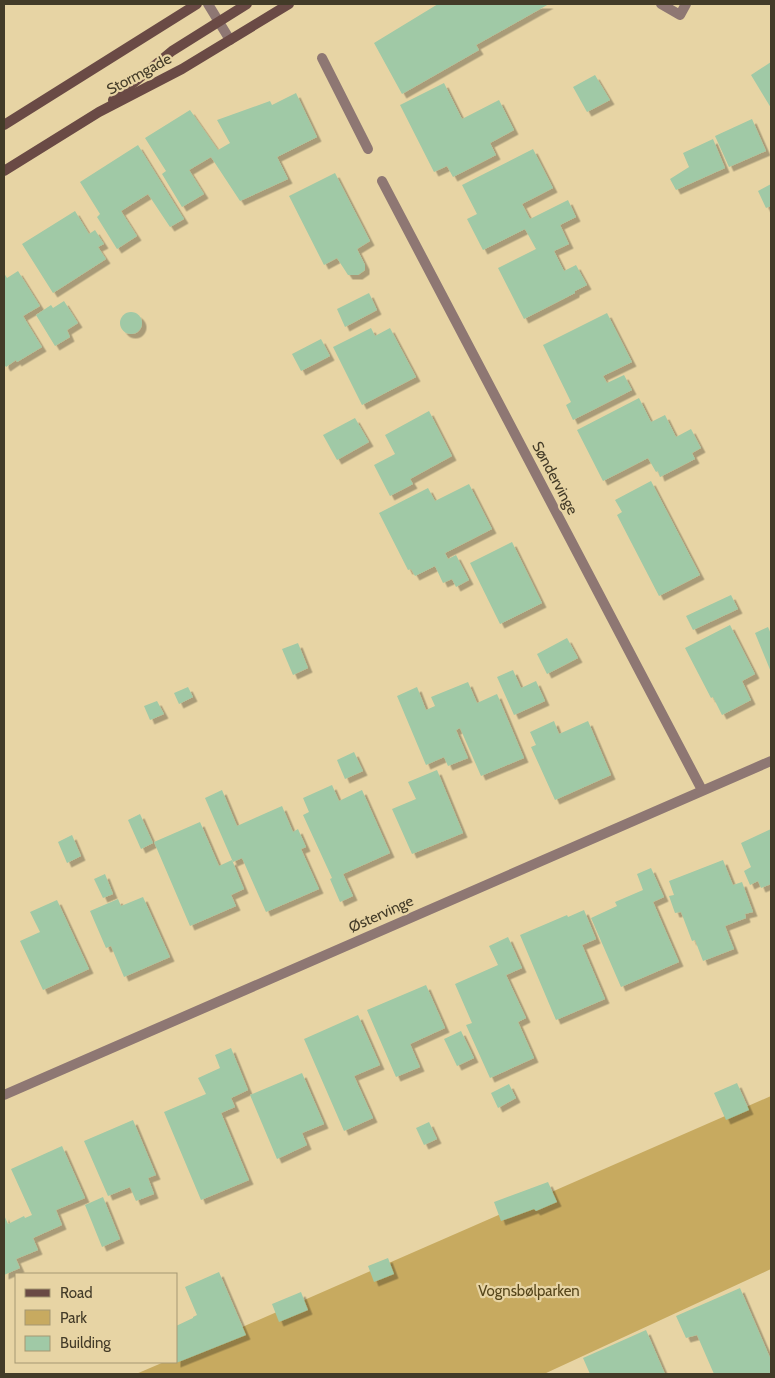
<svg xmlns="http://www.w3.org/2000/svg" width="775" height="1378" viewBox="0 0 775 1378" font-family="Cabin,sans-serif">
<defs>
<filter id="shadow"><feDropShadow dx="4.5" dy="4.5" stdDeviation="0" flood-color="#0004"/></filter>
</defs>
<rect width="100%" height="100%" fill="#e7d4a4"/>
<!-- green -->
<path fill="#c7aa60" d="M 771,1096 L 771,1269 L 544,1374 L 136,1374 L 164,1362 L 176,1362 L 176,1356 Z"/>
<!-- building -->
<g fill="#a0c9a6" filter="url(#shadow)">
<path d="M 438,4 L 549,4 L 476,45 L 479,50 L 402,94 L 374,43 Z"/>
<path d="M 771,62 L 771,108 L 751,75 Z"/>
<path d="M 595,75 L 610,100 L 587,112 L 573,87 Z"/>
<path d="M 444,83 L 462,119 L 499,100 L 514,130 L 490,143 L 496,155 L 453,177 L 447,166 L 434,172 L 400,105 Z"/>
<path d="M 296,93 L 317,137 L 277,157 L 288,179 L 240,201 L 211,157 L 189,170 L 204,194 L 182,207 L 162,174 L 166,171 L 145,138 L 190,110 L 218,150 L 230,143 L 217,120 L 270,101 L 272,105 Z"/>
<path d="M 752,119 L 766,151 L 729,167 L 715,136 Z"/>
<path d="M 713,139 L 725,168 L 676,190 L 670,179 L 689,167 L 683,153 Z"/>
<path d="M 138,145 L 184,219 L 170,227 L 148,194 L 121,211 L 137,236 L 117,249 L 97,217 L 100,214 L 80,182 Z"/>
<path d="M 533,149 L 553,188 L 522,204 L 530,219 L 568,200 L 576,217 L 560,225 L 569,244 L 554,251 L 564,271 L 576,265 L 587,285 L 575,291 L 575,293 L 524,319 L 498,268 L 536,249 L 525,229 L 483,250 L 467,219 L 477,214 L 462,185 Z"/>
<path d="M 335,173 L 370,241 L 357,249 L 365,265 L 365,270 L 358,275 L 348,275 L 337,258 L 324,265 L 289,196 Z"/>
<path d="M 771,184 L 771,206 L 766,208 L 758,191 Z"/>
<path d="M 75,211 L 89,234 L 95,230 L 104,244 L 98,247 L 106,259 L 53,293 L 22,244 Z"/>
<path d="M 18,271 L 40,306 L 23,316 L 42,347 L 17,362 L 16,360 L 6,367 L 4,364 L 4,273 L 7,278 Z"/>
<path d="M 369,293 L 377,310 L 345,327 L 337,309 Z"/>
<path d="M 64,301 L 78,323 L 67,330 L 70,337 L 55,346 L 36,315 L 51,305 L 53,308 Z"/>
<circle cx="131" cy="323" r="11"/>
<path d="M 607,313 L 632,362 L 603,376 L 607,383 L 624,375 L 632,390 L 573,420 L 566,405 L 571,402 L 543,345 Z"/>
<path d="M 371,328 L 375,336 L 390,328 L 416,377 L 362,405 L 333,347 Z"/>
<path d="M 321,339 L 330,356 L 301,371 L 292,354 Z"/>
<path d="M 639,398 L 651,422 L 665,415 L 676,437 L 691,429 L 701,448 L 692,453 L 695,459 L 660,477 L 658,471 L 656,472 L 648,458 L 603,481 L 577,430 Z"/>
<path d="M 429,411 L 452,456 L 410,479 L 413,484 L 390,496 L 374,465 L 395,454 L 385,435 Z"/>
<path d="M 355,418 L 369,442 L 337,460 L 323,435 Z"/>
<path d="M 651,481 L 700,575 L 659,596 L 617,515 L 622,512 L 615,500 Z"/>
<path d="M 469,484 L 492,529 L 445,553 L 448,559 L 456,555 L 469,580 L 456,587 L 452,579 L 443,583 L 435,566 L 415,576 L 411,569 L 408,570 L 379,513 L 428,488 L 435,501 Z"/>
<path d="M 512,542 L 542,603 L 500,624 L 470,563 Z"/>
<path d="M 731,595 L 738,609 L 693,630 L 686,616 Z"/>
<path d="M 730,625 L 755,674 L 742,681 L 751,700 L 722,715 L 713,697 L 711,698 L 685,648 Z"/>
<path d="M 768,627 L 771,634 L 771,672 L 755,633 Z"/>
<path d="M 567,638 L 578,658 L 547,674 L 537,654 Z"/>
<path d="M 298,643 L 308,668 L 293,675 L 282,649 Z"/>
<path d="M 513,670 L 521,688 L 536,681 L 545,701 L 514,715 L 497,677 Z"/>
<path d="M 468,682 L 477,703 L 497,694 L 524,758 L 481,776 L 460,728 L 456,730 L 468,758 L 448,766 L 444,757 L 426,765 L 397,696 L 417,687 L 426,710 L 435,706 L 431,697 Z"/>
<path d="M 188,687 L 193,697 L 179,704 L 174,693 Z"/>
<path d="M 157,701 L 164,714 L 150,720 L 144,706 Z"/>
<path d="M 554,721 L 559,734 L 588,721 L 611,775 L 555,800 L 531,747 L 536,745 L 530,732 Z"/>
<path d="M 354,752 L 363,771 L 345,779 L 337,760 Z"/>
<path d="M 437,770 L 463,833 L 412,854 L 392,809 L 416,799 L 408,782 Z"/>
<path d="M 332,785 L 339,801 L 362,790 L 390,853 L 343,874 L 353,896 L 340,902 L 330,879 L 332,878 L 303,815 L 309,812 L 303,798 Z"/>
<path d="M 222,790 L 237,826 L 282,806 L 293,832 L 298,829 L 306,847 L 301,849 L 319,889 L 266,912 L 242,858 L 233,862 L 205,798 Z"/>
<path d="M 140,814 L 153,843 L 141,849 L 128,820 Z"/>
<path d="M 200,822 L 219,866 L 232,860 L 244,889 L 231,895 L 236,906 L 190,926 L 154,842 Z"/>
<path d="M 771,829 L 771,884 L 761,888 L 758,881 L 750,885 L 744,871 L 751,867 L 741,843 Z"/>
<path d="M 72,835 L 81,856 L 67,863 L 58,842 Z"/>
<path d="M 723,860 L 733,885 L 742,882 L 753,912 L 745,914 L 746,918 L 725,926 L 734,949 L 703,961 L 695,940 L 692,941 L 681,912 L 675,913 L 669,896 L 674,895 L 669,881 Z"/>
<path d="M 651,868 L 664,897 L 653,902 L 679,962 L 621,987 L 591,918 L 617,906 L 615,902 L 643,890 L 637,874 Z"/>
<path d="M 105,874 L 113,894 L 103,898 L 94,879 Z"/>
<path d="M 143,897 L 170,957 L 124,977 L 111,946 L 106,948 L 90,911 L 118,899 L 121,906 Z"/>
<path d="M 57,900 L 89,969 L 43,990 L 20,941 L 40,932 L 30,912 Z"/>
<path d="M 584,910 L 596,939 L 582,945 L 605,999 L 556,1020 L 520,935 L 567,915 L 568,917 Z"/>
<path d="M 508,937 L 522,968 L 506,975 L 526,1018 L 518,1022 L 534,1058 L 490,1078 L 466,1025 L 472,1023 L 455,984 L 498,965 L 489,946 Z"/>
<path d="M 426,985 L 445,1028 L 410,1044 L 420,1067 L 396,1077 L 367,1010 Z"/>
<path d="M 358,1015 L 380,1065 L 354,1076 L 373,1118 L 344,1131 L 304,1039 Z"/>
<path d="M 461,1031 L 474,1058 L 457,1066 L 444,1039 Z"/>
<path d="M 231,1048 L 248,1090 L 231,1098 L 235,1107 L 221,1113 L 249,1180 L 201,1200 L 164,1112 L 206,1094 L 198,1078 L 220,1068 L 215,1055 Z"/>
<path d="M 302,1073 L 324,1124 L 302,1133 L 307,1145 L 277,1159 L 250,1095 Z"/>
<path d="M 737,1083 L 749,1110 L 726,1120 L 714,1093 Z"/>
<path d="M 509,1084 L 516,1098 L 498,1108 L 491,1093 Z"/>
<path d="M 133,1120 L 156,1175 L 148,1178 L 154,1194 L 136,1201 L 130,1187 L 108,1196 L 84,1141 Z"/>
<path d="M 429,1122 L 437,1139 L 424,1145 L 416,1128 Z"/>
<path d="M 62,1146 L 85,1198 L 56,1210 L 62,1225 L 33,1238 L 38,1250 L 16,1259 L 20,1268 L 4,1275 L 4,1215 L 8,1224 L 24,1216 L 25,1218 L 32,1215 L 11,1169 Z"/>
<path d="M 548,1182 L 557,1202 L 536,1211 L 534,1209 L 501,1221 L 494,1202 Z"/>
<path d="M 103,1197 L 120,1239 L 102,1247 L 85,1205 Z"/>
<path d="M 388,1258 L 394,1274 L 374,1282 L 368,1266 Z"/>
<path d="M 219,1272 L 246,1335 L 176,1363 L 176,1326 L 193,1318 L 193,1317 L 197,1315 L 185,1287 Z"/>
<path d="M 740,1288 L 771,1360 L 771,1374 L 714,1374 L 697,1335 L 686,1338 L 676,1316 Z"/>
<path d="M 301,1292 L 308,1310 L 279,1322 L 272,1304 Z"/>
<path d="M 646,1330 L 665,1374 L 590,1374 L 583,1358 Z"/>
</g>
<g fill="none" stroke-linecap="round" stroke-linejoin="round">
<!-- lane -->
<g stroke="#8e7773" stroke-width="10">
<path d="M 208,4 L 230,40"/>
<path d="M 661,4 L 680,15 L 686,4"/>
</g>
<!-- street -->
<g stroke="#8e7773" stroke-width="10">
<path d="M 322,58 L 368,149"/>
<path d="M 382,181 L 702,790"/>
<path d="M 4,1095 L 771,761"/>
</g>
<!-- secondary -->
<g stroke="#6a4a45" stroke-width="10">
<path d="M 113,100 L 172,51 L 247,4"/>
<path d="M 4,125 L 197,4"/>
<path d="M 4,171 L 99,112 L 182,69 L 289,4"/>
</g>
</g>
<g text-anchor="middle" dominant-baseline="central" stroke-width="4.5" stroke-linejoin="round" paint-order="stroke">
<!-- street labels -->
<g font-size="15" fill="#433b28" stroke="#e7d4a4">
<text transform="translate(139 74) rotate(-28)">Stormgade</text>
<text transform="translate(555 478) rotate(62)">Søndervinge</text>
<text transform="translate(381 914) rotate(-24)">Østervinge</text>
</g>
<!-- park labels -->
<g font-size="15" fill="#56461b" stroke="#e7d4a4">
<text x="529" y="1291">Vognsbølparken</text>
</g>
</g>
<!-- border -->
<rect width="775" height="1378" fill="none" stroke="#433b28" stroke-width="10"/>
<!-- legend -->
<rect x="15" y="1273" width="162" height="90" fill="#e7d4a4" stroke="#a59772"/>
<rect x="25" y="1289" width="25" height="8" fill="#6a4a45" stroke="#a59772"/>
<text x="60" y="1298" font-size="15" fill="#433b28">Road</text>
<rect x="25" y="1310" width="25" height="15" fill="#c7aa60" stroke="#a59772"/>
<text x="60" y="1323" font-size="15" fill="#433b28">Park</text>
<rect x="25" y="1336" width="25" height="15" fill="#a0c9a6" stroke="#a59772"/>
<text x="60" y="1348" font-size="15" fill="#433b28">Building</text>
</svg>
